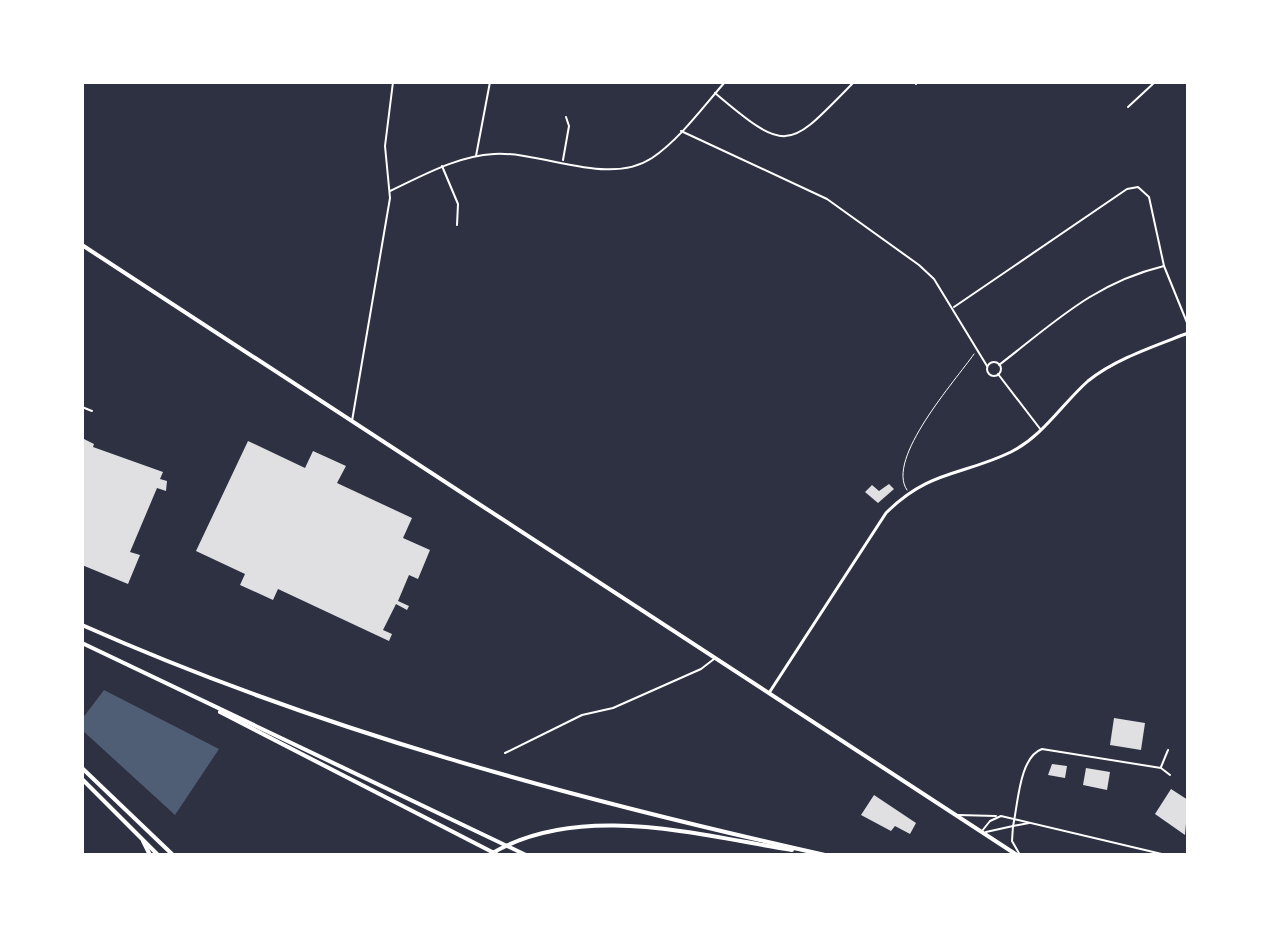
<svg xmlns="http://www.w3.org/2000/svg" width="1270" height="937" viewBox="0 0 1270 937" font-family="Manrope,sans-serif">
<rect width="100%" height="100%" fill="#2d3142"/>
<!-- water -->
<path fill="#4f5d75" d="M 104,690 L 219,749 L 175,815 L 82,730 L 82,719 Z"/>
<!-- building -->
<g fill="#e0e0e3">
<path d="M 82,438 L 94,444 L 93,447 L 163,472 L 160,479 L 167,481 L 166,491 L 157,488 L 130,552 L 140,555 L 128,584 L 82,565 Z"/>
<path d="M 248,441 L 305,468 L 313,451 L 346,466 L 337,483 L 412,518 L 403,538 L 430,550 L 418,579 L 409,575 L 398,601 L 409,606 L 407,610 L 396,604 L 383,630 L 392,634 L 389,641 L 278,589 L 273,600 L 240,585 L 245,574 L 196,551 Z"/>
<path d="M 889,484 L 894,489 L 878,503 L 865,492 L 872,485 L 879,491 Z"/>
<path d="M 1114,718 L 1145,723 L 1141,750 L 1110,745 Z"/>
<path d="M 1052,764 L 1067,766 L 1065,778 L 1048,775 Z"/>
<path d="M 1086,768 L 1110,772 L 1107,790 L 1083,785 Z"/>
<path d="M 1171,789 L 1188,800 L 1185,835 L 1155,814 Z"/>
<path d="M 874,795 L 916,823 L 910,834 L 895,826 L 891,831 L 861,815 Z"/>
</g>
<g fill="none" stroke-linecap="round" stroke-linejoin="round">
<!-- path -->
<path stroke="#fff" stroke-width="1" d="M 907,490 C 885,459 956,380 974,354"/>
<!-- minor -->
<g stroke="#fff" stroke-width="2">
<path d="M 914,82 L 916,84"/>
<path d="M 715,93 C 789,156 789,148 854,82"/>
<path d="M 1128,107 L 1155,82"/>
<path d="M 681,131 L 827,199 L 919,265 L 934,279 L 987,366"/>
<path d="M 476,156 L 490,82"/>
<path d="M 563,160 L 569,126 L 566,117"/>
<path d="M 442,166 L 458,204 L 457,225"/>
<path d="M 390,191 C 424,175 457,156 494,154 C 543,151 608,187 652,158 C 680,139 703,107 725,82"/>
<path d="M 954,307 L 1127,189 L 1138,187 L 1149,197 L 1164,266 L 1188,325"/>
<circle cx="994" cy="369" r="7"/>
<path d="M 999,365 C 1055,322 1094,283 1164,266"/>
<path d="M 998,374 L 1041,430"/>
<path d="M 82,407 L 92,411"/>
<path d="M 352,421 L 390,198 L 385,146 L 393,82"/>
<path d="M 505,753 L 582,715 L 613,708 L 701,669 L 714,659"/>
<path d="M 1161,767 L 1168,750"/>
<path d="M 958,815 L 996,816"/>
<path d="M 982,831 L 990,821 L 1001,816 L 1166,855"/>
<path d="M 986,832 L 1013,826 C 1018,805 1019,757 1042,749 L 1161,768 L 1170,775"/>
<path d="M 1020,855 L 1012,841 L 1013,826 L 1029,823"/>
</g>
<!-- tertiary -->
<path stroke="#fff" stroke-width="3" d="M 769,693 L 886,513 C 929,470 961,476 1011,452 C 1043,436 1062,404 1088,381 C 1115,359 1155,346 1188,333"/>
<!-- primary -->
<path stroke="#fff" stroke-width="4" d="M 82,245 L 1017,855"/>
<!-- motorway -->
<g stroke="#fff" stroke-width="4">
<path d="M 82,625 C 321,731 571,798 825,855"/>
<path d="M 82,643 L 526,855"/>
<path d="M 220,712 L 498,855"/>
<path d="M 82,768 L 173,855"/>
<path d="M 82,779 L 158,855"/>
<path d="M 143,841 L 150,855"/>
<path d="M 489,855 C 578,801 697,835 792,850"/>
</g>
</g>
<!-- border -->
<rect width="1270" height="937" fill="none" stroke="#ffffff" stroke-width="168"/>
</svg>
